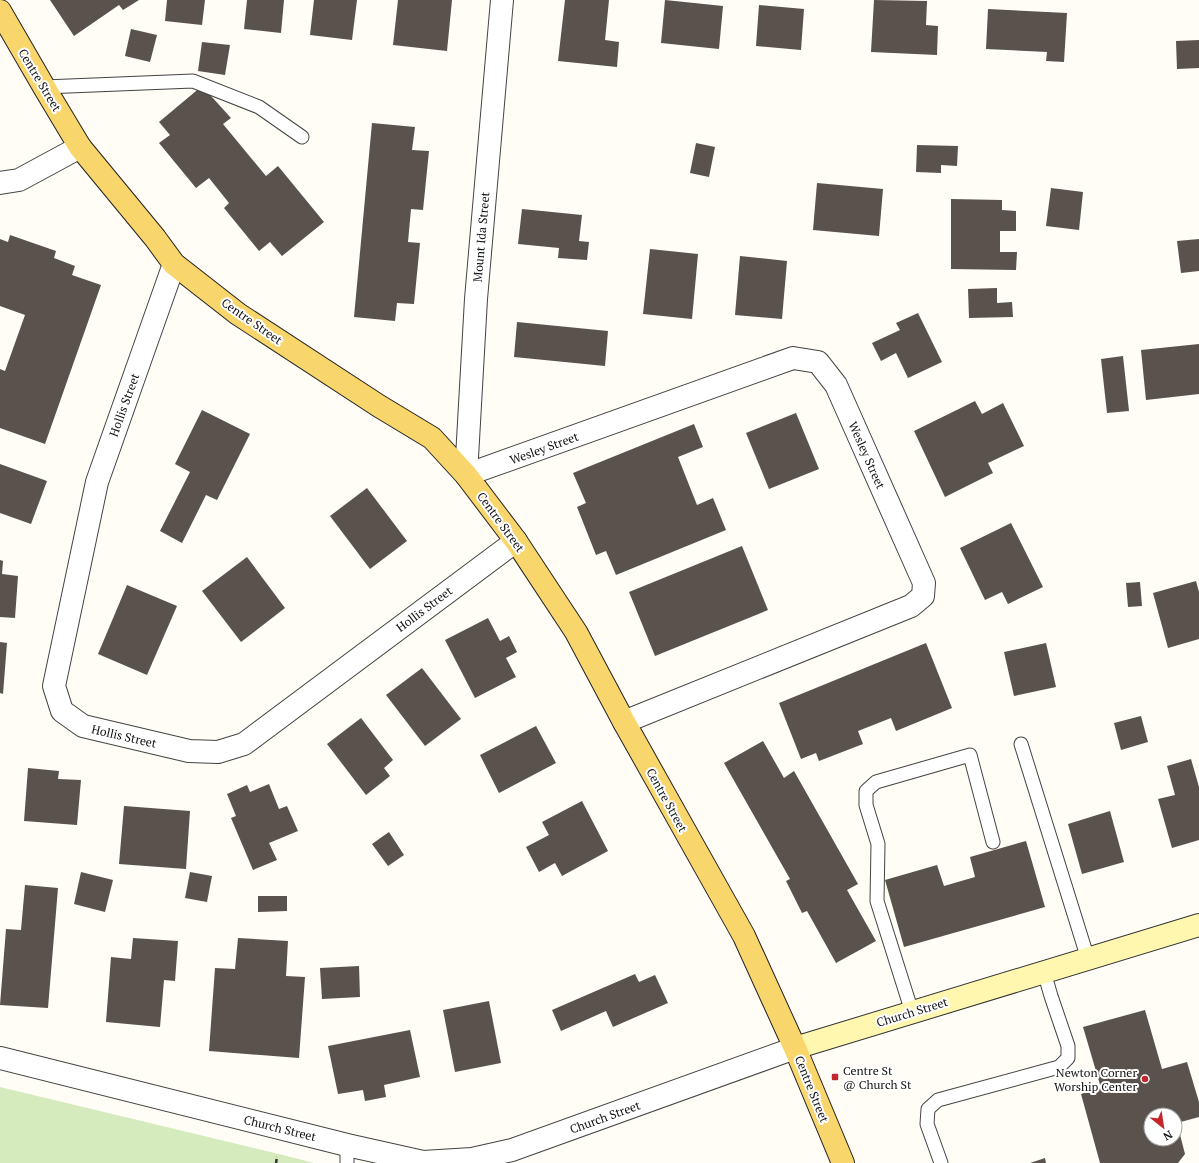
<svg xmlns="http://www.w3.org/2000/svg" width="1199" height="1163" viewBox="0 0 1199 1163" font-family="'PT Serif',serif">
<rect width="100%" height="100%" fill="#fffdf5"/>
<!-- park -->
<path fill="#d5ebbd" d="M 0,1087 L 291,1157 L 314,1163 L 0,1163 Z"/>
<!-- building -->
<g fill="#5a524d" fill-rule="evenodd">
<path d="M 50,0 L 139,0 L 123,10 L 119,5 L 74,36 Z"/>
<path d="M 167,0 L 205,0 L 202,25 L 165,21 Z"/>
<path d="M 247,0 L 284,0 L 281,33 L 244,29 Z"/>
<path d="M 314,0 L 357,0 L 352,40 L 310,35 Z"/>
<path d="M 398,0 L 452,0 L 447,51 L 393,45 Z"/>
<path d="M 565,0 L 609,0 L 605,40 L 619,42 L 617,67 L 558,61 Z"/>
<path d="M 665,0 L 723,6 L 719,49 L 661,43 Z"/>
<path d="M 874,0 L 927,1 L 926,25 L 938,26 L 937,55 L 871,52 Z"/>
<path d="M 759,5 L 804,9 L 801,50 L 756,46 Z"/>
<path d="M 988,9 L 1067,13 L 1064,62 L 1046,61 L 1047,52 L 986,49 Z"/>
<path d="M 131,29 L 157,35 L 150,62 L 125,56 Z"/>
<path d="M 1199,40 L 1199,68 L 1177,69 L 1176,41 Z"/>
<path d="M 202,42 L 230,45 L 225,75 L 198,71 Z"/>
<path d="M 202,86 L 231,118 L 223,124 L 266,176 L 278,166 L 324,222 L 282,256 L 270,242 L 259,251 L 224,208 L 229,203 L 209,178 L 196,188 L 159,143 L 170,135 L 159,122 Z"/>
<path d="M 372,123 L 415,127 L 412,150 L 429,151 L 423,210 L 411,209 L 408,242 L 420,243 L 414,304 L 397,303 L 395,321 L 354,317 Z"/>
<path d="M 696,143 L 715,147 L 709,177 L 690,173 Z"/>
<path d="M 917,145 L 958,146 L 957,166 L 941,165 L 941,173 L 916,172 Z"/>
<path d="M 817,183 L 883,189 L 879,236 L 813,230 Z"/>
<path d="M 1051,188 L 1083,192 L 1079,230 L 1046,226 Z"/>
<path d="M 951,199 L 1002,200 L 1002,210 L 1016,211 L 1016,231 L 1000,231 L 1000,252 L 1017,252 L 1016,270 L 951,269 Z"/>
<path d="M 522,209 L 582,215 L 579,241 L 589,242 L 587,260 L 558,258 L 559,248 L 518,244 Z"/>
<path d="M 10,235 L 56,251 L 54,258 L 75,266 L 72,275 L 101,285 L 45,444 L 0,428 L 0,369 L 5,371 L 25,315 L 0,306 L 0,239 L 8,242 Z"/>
<path d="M 1199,239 L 1199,271 L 1181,273 L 1177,241 Z"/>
<path d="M 650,249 L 698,254 L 692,319 L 643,314 Z"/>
<path d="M 740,256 L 787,261 L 782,319 L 735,315 Z"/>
<path d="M 997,288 L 997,303 L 1012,302 L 1013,317 L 969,318 L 968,289 Z"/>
<path d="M 918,313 L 942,362 L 908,378 L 896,353 L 881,361 L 872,343 L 900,330 L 896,323 Z"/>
<path d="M 517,322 L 608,331 L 605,366 L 514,357 Z"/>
<path d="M 1199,344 L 1199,394 L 1146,400 L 1141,350 Z"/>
<path d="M 1123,356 L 1129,411 L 1107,413 L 1101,359 Z"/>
<path d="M 975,401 L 982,414 L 1003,403 L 1024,446 L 988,463 L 993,473 L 945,497 L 914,431 Z"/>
<path d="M 202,410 L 250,434 L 217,500 L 206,495 L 182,543 L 160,531 L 190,472 L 175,464 Z"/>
<path d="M 796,413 L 819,469 L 769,489 L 746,433 Z"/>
<path d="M 694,424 L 703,447 L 678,457 L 697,505 L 713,498 L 726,530 L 616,575 L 606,551 L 596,555 L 577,507 L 586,503 L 573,473 Z"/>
<path d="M 0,464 L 47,481 L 31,524 L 0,513 Z"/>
<path d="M 367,488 L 407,541 L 370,569 L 330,516 Z"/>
<path d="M 1011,523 L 1043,587 L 1008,604 L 1002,592 L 985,600 L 960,548 Z"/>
<path d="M 742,546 L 768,610 L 655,656 L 629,592 Z"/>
<path d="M 247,557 L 285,608 L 241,642 L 202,591 Z"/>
<path d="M 0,560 L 3,561 L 2,574 L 18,576 L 15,618 L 0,617 Z"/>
<path d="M 1196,581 L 1199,592 L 1199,639 L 1168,648 L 1153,593 Z"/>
<path d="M 1140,582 L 1142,606 L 1128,607 L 1126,583 Z"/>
<path d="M 127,585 L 177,606 L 147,675 L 98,654 Z"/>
<path d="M 488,618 L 500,641 L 509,636 L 517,652 L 506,658 L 516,677 L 475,698 L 445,640 Z"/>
<path d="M 0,642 L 7,643 L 3,694 L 0,693 Z"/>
<path d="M 926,643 L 952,708 L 896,731 L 891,718 L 858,731 L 863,744 L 819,761 L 816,753 L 801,759 L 779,703 Z"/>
<path d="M 1046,643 L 1056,687 L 1014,696 L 1004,652 Z"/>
<path d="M 422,668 L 461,719 L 425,746 L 386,695 Z"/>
<path d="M 1141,716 L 1148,742 L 1121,750 L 1114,723 Z"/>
<path d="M 361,718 L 393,760 L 384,768 L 390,776 L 366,795 L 327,744 Z"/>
<path d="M 536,726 L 556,763 L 499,793 L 480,755 Z"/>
<path d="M 763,741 L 784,778 L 794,771 L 858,884 L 847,890 L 876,941 L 836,963 L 807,911 L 802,913 L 786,881 L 790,879 L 724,763 Z"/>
<path d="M 1191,759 L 1199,787 L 1199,840 L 1172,848 L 1158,799 L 1175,795 L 1167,766 Z"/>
<path d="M 28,768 L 59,771 L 58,779 L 81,780 L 77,825 L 24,821 Z"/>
<path d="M 269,784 L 279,809 L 287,806 L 298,831 L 269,843 L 277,860 L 253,870 L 231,818 L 236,816 L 227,794 L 247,785 L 250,792 Z"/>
<path d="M 582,801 L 608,851 L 562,876 L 555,863 L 539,872 L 526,847 L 549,835 L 542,822 Z"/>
<path d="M 124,806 L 190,811 L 186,869 L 119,864 Z"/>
<path d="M 1110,811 L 1124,862 L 1082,874 L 1068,824 Z"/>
<path d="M 389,832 L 404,855 L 388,866 L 372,844 Z"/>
<path d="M 1026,841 L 1045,907 L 904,947 L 885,880 L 937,865 L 944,886 L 975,877 L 970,857 Z"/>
<path d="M 81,872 L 113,880 L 105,912 L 74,904 Z"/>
<path d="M 190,872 L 212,876 L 207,902 L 185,898 Z"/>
<path d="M 25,885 L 58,888 L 48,1008 L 0,1005 L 6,929 L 21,930 Z"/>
<path d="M 258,896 L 287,896 L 287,911 L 258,912 Z"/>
<path d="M 133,938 L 178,941 L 175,981 L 164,980 L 160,1027 L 106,1022 L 111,957 L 131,959 Z"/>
<path d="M 238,938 L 288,941 L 286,976 L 305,977 L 299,1058 L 209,1051 L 215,968 L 235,969 Z"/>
<path d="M 359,966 L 360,997 L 322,999 L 320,968 Z"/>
<path d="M 635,974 L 639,982 L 655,975 L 668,1003 L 613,1027 L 606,1011 L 561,1031 L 552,1010 Z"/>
<path d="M 489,1001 L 501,1063 L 455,1072 L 443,1010 Z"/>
<path d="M 1145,1010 L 1162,1069 L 1187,1062 L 1199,1102 L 1199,1117 L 1177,1123 L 1185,1154 L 1178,1163 L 1100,1163 L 1081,1094 L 1101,1088 L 1083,1027 ZM 1151,1115 L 1175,1115 L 1175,1139 L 1151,1139 Z"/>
<path d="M 410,1030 L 420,1077 L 384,1085 L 386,1097 L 365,1101 L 363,1090 L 338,1094 L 328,1046 Z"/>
<path d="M 1045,1158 L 1046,1163 L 1030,1163 Z"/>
</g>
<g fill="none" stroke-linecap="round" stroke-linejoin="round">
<defs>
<g id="lane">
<path d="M 44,87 L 193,81 L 259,107 L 302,137"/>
<path d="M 1021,744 L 1088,959"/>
<path d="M 912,1012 L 877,901 L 878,844 L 866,805 L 866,791 L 876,782 L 970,755 L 993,842"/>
<path d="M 347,1145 L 347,1163"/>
<path d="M 941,1163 L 927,1124 L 928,1109 L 938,1100 L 1059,1067 L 1068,1058 L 1068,1046 L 1051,996 L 1044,972"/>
</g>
<g id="street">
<path d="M 502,0 L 476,299 L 466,475 L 793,358 L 818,362 L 836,385 L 924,583 L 923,596 L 911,606 L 624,722"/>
<path d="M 0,183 L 19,180 L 80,147"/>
<path d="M 174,264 L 97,482 L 54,686 L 62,711 L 83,726 L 189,751 L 218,752 L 244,744 L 516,541"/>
<path d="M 0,1058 L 347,1145 L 423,1162 L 472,1159 L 512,1150 L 795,1048"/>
</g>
<path id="secondary" d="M 795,1048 L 1199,925"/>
<path id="primary" d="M 0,11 L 44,87 L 80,147 L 155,238 L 174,264 L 238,314 L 379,406 L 432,438 L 466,475 L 516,541 L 576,632 L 624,722 L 744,936 L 795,1048 L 843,1163"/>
</defs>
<!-- lane casing -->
<use href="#lane" stroke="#444" stroke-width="15"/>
<!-- street casing -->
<use href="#street" stroke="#444" stroke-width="24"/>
<!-- secondary casing -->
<use href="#secondary" stroke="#333" stroke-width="24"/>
<!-- primary casing -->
<use href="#primary" stroke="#222" stroke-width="24"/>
<!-- path -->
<path stroke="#333" stroke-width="2.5" stroke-dasharray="4 2" stroke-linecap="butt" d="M 276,1163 L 277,1157"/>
<!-- lane -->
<use href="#lane" stroke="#fff" stroke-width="13"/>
<!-- street -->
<use href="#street" stroke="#fff" stroke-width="22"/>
<!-- secondary -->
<use href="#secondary" stroke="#fff6b0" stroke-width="22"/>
<!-- primary -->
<use href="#primary" stroke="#f9d66b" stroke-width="22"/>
</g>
<!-- markers -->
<g fill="#c4262e" stroke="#fff" stroke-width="1.5">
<rect x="831" y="1073" width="8" height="8" rx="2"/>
<circle cx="1145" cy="1079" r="4"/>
</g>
<g text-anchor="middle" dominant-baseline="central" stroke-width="4" stroke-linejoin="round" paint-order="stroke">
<!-- street labels -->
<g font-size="12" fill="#111" stroke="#fff">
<text transform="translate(40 80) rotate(59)">Centre Street</text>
<text transform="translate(481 237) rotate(-85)">Mount Ida Street</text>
<text transform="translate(252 321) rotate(35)">Centre Street</text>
<text transform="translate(124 405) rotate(-70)">Hollis Street</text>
<text transform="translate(544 448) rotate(-20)">Wesley Street</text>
<text transform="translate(867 455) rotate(66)">Wesley Street</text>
<text transform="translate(501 522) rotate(54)">Centre Street</text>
<text transform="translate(424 609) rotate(-37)">Hollis Street</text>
<text transform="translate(124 736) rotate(13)">Hollis Street</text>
<text transform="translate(667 800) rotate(61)">Centre Street</text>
<text transform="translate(912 1012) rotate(-17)">Church Street</text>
<text transform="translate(812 1089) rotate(68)">Centre Street</text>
<text transform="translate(605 1117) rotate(-20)">Church Street</text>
<text transform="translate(280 1128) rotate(14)">Church Street</text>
</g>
<!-- poi labels -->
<g font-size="12" fill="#111" stroke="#fff" text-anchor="start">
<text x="843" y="1070">Centre St<tspan x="843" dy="14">@ Church St</tspan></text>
<text x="1137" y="1072" text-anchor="end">Newton Corner<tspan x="1137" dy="14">Worship Center</tspan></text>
</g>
</g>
<!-- north arrow -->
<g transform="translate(1163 1127) rotate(150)"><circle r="19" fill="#ffffff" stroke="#a0a0a0"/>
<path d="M0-3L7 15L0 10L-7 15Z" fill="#c4262e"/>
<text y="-6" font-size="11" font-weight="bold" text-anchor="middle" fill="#111111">N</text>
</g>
</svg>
